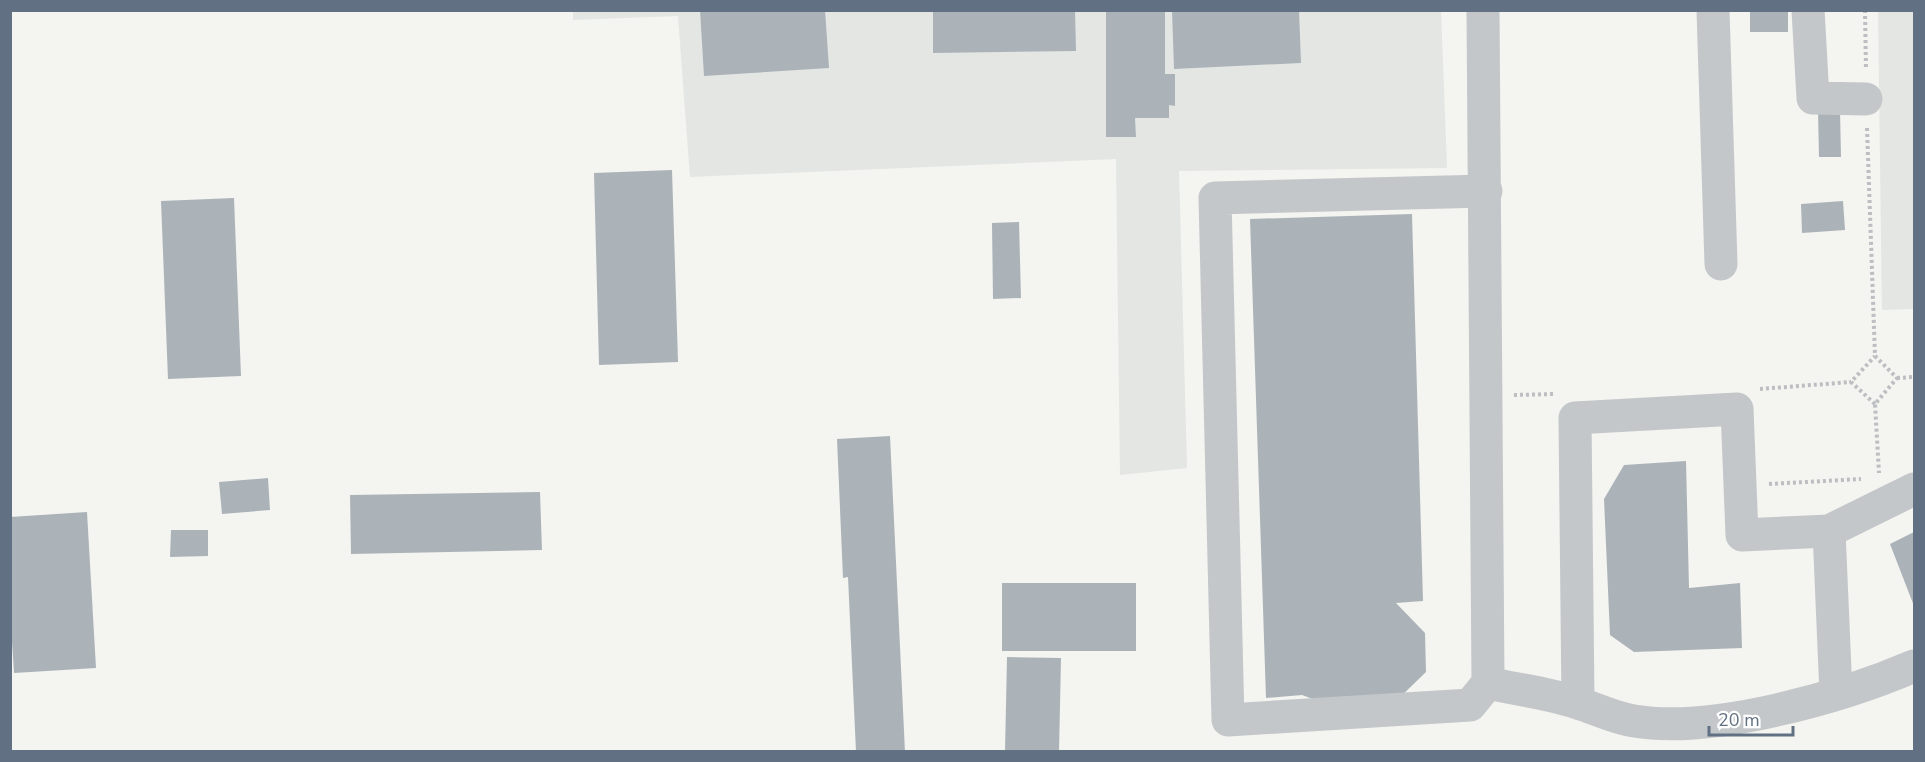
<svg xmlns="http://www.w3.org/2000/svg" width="1925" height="762" viewBox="0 0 1925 762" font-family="'Nunito Sans',sans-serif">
<rect width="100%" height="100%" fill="#f4f4f0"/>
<!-- built -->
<g fill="#e4e6e3">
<path d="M 573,11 L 1441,11 L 1447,168 L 1179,171 L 1187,468 L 1120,475 L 1116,159 L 690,177 L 678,16 L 573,20 Z"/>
<path d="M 1878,11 L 1914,11 L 1914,309 L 1882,310 Z"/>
</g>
<!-- building -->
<g fill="#abb3b9">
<path d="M 700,10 L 825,10 L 829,68 L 704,76 Z"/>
<path d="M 933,10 L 1075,10 L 1076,51 L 933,53 Z"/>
<path d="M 1106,10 L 1165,10 L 1165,74 L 1175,74 L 1175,106 L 1169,105 L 1169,118 L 1135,118 L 1136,137 L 1106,137 Z"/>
<path d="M 1172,10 L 1299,10 L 1301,63 L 1174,69 Z"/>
<rect x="1750" y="10" width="38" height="22"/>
<path d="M 1818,110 L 1840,110 L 1841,157 L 1819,157 Z"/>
<path d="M 672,170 L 678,362 L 599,365 L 594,173 Z"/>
<path d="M 234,198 L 241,376 L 168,379 L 161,201 Z"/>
<path d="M 1843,201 L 1845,230 L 1802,233 L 1801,204 Z"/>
<path d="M 1412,214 L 1423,601 L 1396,603 L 1425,633 L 1426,672 L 1396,701 L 1329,705 L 1302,695 L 1266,698 L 1250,219 Z"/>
<path d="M 1019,222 L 1021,298 L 993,299 L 992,223 Z"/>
<path d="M 890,436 L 905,752 L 856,752 L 848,577 L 843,578 L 837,439 Z"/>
<path d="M 1686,461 L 1689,588 L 1740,583 L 1742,648 L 1634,652 L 1610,635 L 1604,499 L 1624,465 Z"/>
<path d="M 268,478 L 270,510 L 222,514 L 219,482 Z"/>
<path d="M 540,492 L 542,550 L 351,554 L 350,495 Z"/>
<path d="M 87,512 L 96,668 L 14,673 L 10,611 L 10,517 Z"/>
<path d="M 171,530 L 208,530 L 208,556 L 170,557 Z"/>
<path d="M 1914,532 L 1914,606 L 1890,544 Z"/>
<rect x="1002" y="583" width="134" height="68"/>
<path d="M 1007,657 L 1061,658 L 1059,752 L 1005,752 Z"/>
</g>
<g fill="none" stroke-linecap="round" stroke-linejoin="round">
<!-- path -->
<g stroke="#bdbec1" stroke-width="4" stroke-dasharray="3 3" stroke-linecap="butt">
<path d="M 1865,10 L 1866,70"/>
<path d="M 1867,128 L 1875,356 L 1897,378 L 1875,404 L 1879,473"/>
<path d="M 1897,378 L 1914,377"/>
<path d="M 1760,389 L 1851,382"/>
<path d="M 1514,395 L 1555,394"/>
<path d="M 1875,404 L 1851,382 L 1875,356"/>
<path d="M 1769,484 L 1861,479"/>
</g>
<!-- minor -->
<g stroke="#c3c7ca" stroke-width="33">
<path d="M 1483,10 L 1488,683 L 1470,705 L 1228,720 L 1215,198 L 1486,191"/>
<path d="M 1713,10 L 1721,264"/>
<path d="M 1808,10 L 1813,98 L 1866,99"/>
<path d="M 1829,531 L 1836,694"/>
<path d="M 1488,683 C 1518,690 1549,693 1578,703 C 1597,709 1614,718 1634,721 C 1713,734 1842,697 1914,666"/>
<path d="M 1578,703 L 1575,418 L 1737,409 L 1742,535 L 1829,531 L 1914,489"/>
</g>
</g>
<!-- border -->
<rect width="1925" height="762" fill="none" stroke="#617183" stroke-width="24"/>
<!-- scale -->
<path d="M1709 726v9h84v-9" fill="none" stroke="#617183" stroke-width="3"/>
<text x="1718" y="726" font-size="18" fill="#617183" stroke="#ffffff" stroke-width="4.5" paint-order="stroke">20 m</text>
</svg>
